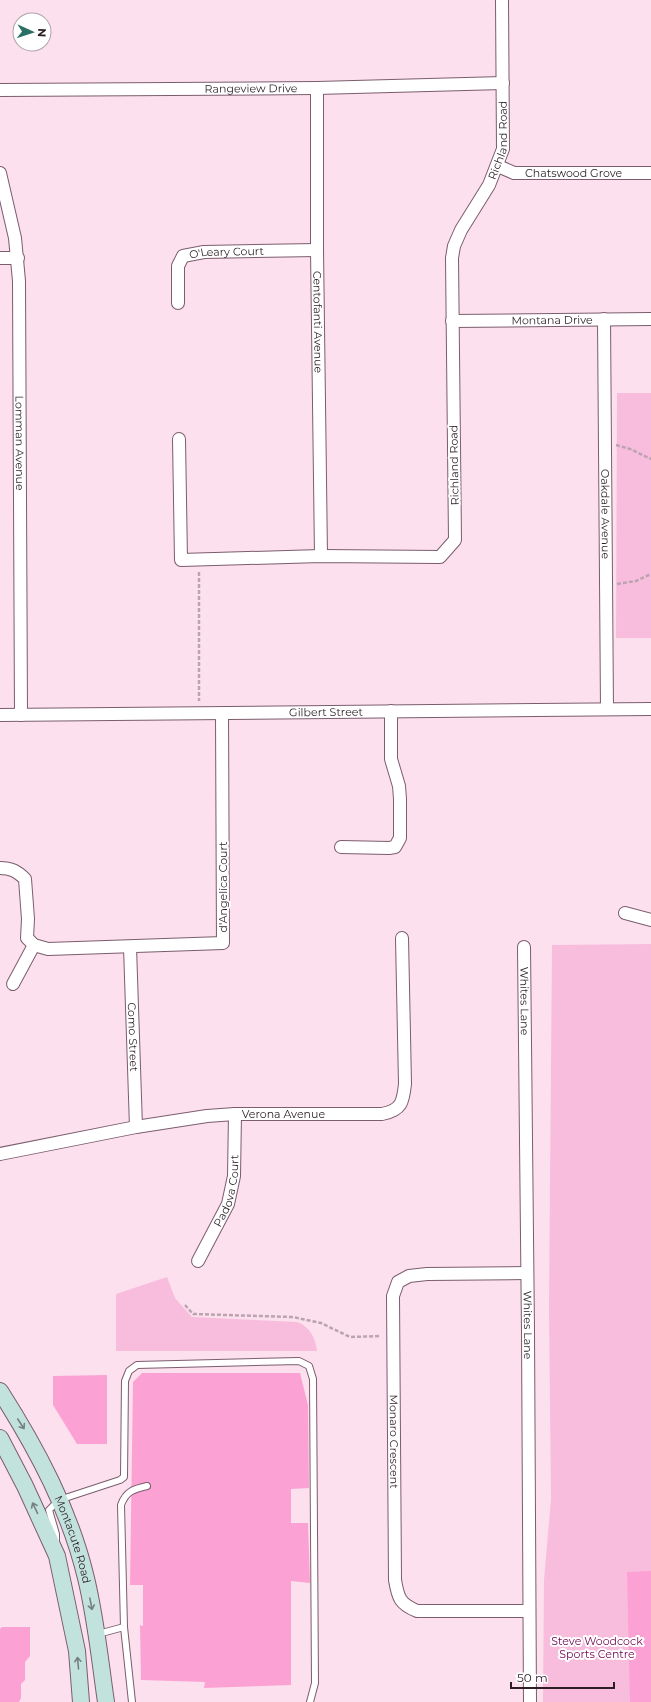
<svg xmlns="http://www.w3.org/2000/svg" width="651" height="1702" viewBox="0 0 651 1702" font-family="Montserrat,sans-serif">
<rect width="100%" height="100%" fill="#fce0ee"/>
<!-- green -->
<g fill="#f8bddc">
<path d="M 617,393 L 651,393 L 651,638 L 616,638 Z"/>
<path d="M 651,944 L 651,1702 L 543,1702 L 544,1580 L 551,1499 L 549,1308 L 552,945 Z"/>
<path d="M 167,1277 L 175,1298 L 192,1317 L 297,1322 C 309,1326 316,1338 317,1351 L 116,1351 L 116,1294 Z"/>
</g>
<!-- building -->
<g fill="#fca1d3">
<path d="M 142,1373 L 300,1373 L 308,1405 L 309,1488 L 291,1489 L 291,1523 L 308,1523 L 310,1583 L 291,1581 L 291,1685 L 204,1688 L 205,1682 L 141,1680 L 140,1625 L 143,1626 L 143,1585 L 130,1585 L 133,1382 Z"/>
<path d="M 107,1375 L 107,1444 L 77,1444 L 53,1405 L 53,1376 Z"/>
<path d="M 651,1571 L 651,1702 L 630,1702 L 627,1572 Z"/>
<path d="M 2,1627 L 30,1627 L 30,1656 L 25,1662 L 25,1680 L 21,1684 L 21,1698 L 19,1702 L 0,1702 L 0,1629 Z"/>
</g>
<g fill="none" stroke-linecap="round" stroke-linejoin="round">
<defs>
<g id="lane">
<path d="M 56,1542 L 56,1534 L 49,1510 L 59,1500 L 120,1480 L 124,1477 L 125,1381 L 129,1371 L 137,1365 L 299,1361 L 309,1366 L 313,1379 L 315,1683 L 310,1702"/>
<path d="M 98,1634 L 124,1627"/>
<path d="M 132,1702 L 124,1627 L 121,1505 C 126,1491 134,1489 147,1486"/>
</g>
<g id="street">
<path id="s1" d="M 317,88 L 317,250 L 321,556"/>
<path id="s2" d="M 0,90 L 317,88 L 503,83"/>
<path id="s3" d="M 498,166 L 514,173 L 651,173"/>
<path id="s4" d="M 0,173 L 15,238 L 19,281 L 21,715"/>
<path d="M 0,258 L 18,258"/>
<path id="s5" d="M 178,303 L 178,266 L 183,256 L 204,252 L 317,250"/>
<path id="s6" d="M 604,319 L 607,709"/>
<path id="s7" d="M 452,321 L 651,319"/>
<path id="s8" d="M 179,439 L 181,560 L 321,556 L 440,557 L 455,540 L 452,258 L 454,246 L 461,230 L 489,185 L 503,149 L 502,0"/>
<path id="s9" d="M 0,715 L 651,709"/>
<path d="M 341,847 L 389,848 L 395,847 L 400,838 L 400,799 L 399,786 L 391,759 L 391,711"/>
<path d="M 0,868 C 11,868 17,871 25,879 L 28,919 L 27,938 L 34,945 L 48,949 L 223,943 L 222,713"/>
<path d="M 625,913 L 651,920"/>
<path id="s10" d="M 130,947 L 136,1127"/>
<path id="s11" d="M 524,947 L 528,1332 L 530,1702"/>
<path d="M 13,984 L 34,945"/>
<path id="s12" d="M 0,1154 L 136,1127 L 207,1116 L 235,1114 L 382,1114 C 402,1110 403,1102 405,1084 L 402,938"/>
<path id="s13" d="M 198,1261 L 228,1204 L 234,1176 L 235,1114"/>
<path id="s14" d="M 527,1273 L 427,1274 L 409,1276 L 398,1282 L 393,1296 L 395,1580 C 398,1598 400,1604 417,1611 L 529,1611"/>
</g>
<g id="secondary">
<path id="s15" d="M 0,1391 C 37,1449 70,1511 86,1578 C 96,1619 100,1661 106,1702"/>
<path d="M 0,1438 L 25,1486 L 57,1556 L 77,1651 L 81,1702"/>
</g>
</defs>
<!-- lane casing -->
<use href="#lane" stroke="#7b5d6d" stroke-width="8"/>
<!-- street casing -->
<use href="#street" stroke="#7b5d6d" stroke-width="14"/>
<!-- secondary casing -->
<use href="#secondary" stroke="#7b5d6d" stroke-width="18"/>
<!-- path -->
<g stroke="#bba4b0" stroke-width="2.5" stroke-dasharray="4 2" stroke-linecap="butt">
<path d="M 616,445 L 630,449 L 651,459"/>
<path d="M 199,572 L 199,701"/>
<path d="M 617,584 L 636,581 L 651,574"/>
<path d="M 185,1305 L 193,1314 L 293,1317 L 321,1323 L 350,1337 L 381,1336"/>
</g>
<!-- lane -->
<use href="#lane" stroke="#fff" stroke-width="6"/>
<!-- street -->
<use href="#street" stroke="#fff" stroke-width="12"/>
<!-- secondary -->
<use href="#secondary" stroke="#c2e2dd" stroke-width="16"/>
</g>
<!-- one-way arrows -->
<defs><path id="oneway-shaft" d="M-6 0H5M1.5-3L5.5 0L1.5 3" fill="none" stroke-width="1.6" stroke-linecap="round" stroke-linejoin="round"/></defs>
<g stroke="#768081">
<use href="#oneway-shaft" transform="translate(21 1424) rotate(57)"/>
<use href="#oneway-shaft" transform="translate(35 1508) rotate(-115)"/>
<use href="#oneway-shaft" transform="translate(91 1604) rotate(79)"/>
<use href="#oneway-shaft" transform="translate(78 1663) rotate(-95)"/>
</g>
<g text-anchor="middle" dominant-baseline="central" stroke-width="4" stroke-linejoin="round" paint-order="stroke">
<!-- street labels -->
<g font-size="11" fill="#2b1f25" stroke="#fff">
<text stroke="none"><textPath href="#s2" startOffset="251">Rangeview Drive</textPath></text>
<text stroke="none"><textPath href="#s8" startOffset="814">Richland Road</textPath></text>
<text stroke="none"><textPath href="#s3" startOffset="77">Chatswood Grove</textPath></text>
<text stroke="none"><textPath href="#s5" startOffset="92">O'Leary Court</textPath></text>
<text stroke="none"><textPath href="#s7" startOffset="100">Montana Drive</textPath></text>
<text stroke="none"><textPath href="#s1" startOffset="234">Centofanti Avenue</textPath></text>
<text stroke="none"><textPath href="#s4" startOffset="272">Lomman Avenue</textPath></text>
<text transform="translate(454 465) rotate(-91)">Richland Road</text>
<text stroke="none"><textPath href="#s6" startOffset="195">Oakdale Avenue</textPath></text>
<text stroke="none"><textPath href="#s9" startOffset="326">Gilbert Street</textPath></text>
<text transform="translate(223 887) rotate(-90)">d'Angelica Court</text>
<text stroke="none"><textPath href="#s11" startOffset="54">Whites Lane</textPath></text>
<text stroke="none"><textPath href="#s10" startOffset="90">Como Street</textPath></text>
<text stroke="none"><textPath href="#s12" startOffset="287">Verona Avenue</textPath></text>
<text stroke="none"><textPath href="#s13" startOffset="77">Padova Court</textPath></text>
<text stroke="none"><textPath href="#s11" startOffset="378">Whites Lane</textPath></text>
<text stroke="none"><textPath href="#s14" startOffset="291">Monaro Crescent</textPath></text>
<text stroke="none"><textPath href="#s15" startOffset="166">Montacute Road</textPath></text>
</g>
<!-- park labels -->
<g font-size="11" fill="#740652" stroke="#fff">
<text x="597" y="1641">Steve Woodcock<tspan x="597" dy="13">Sports Centre</tspan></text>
</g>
</g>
<!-- north arrow -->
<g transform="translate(32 32) rotate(93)"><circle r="19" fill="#ffffff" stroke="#aaa5a8"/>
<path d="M0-3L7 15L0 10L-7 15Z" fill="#2a7064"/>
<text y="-6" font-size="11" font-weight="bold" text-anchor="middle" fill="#2b1f25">N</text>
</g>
<!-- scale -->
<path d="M511 1682v6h103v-6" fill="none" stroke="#2b1f25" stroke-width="2"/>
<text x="517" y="1682" font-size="12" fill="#2b1f25" stroke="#ffffff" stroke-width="3" paint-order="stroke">50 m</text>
</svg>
